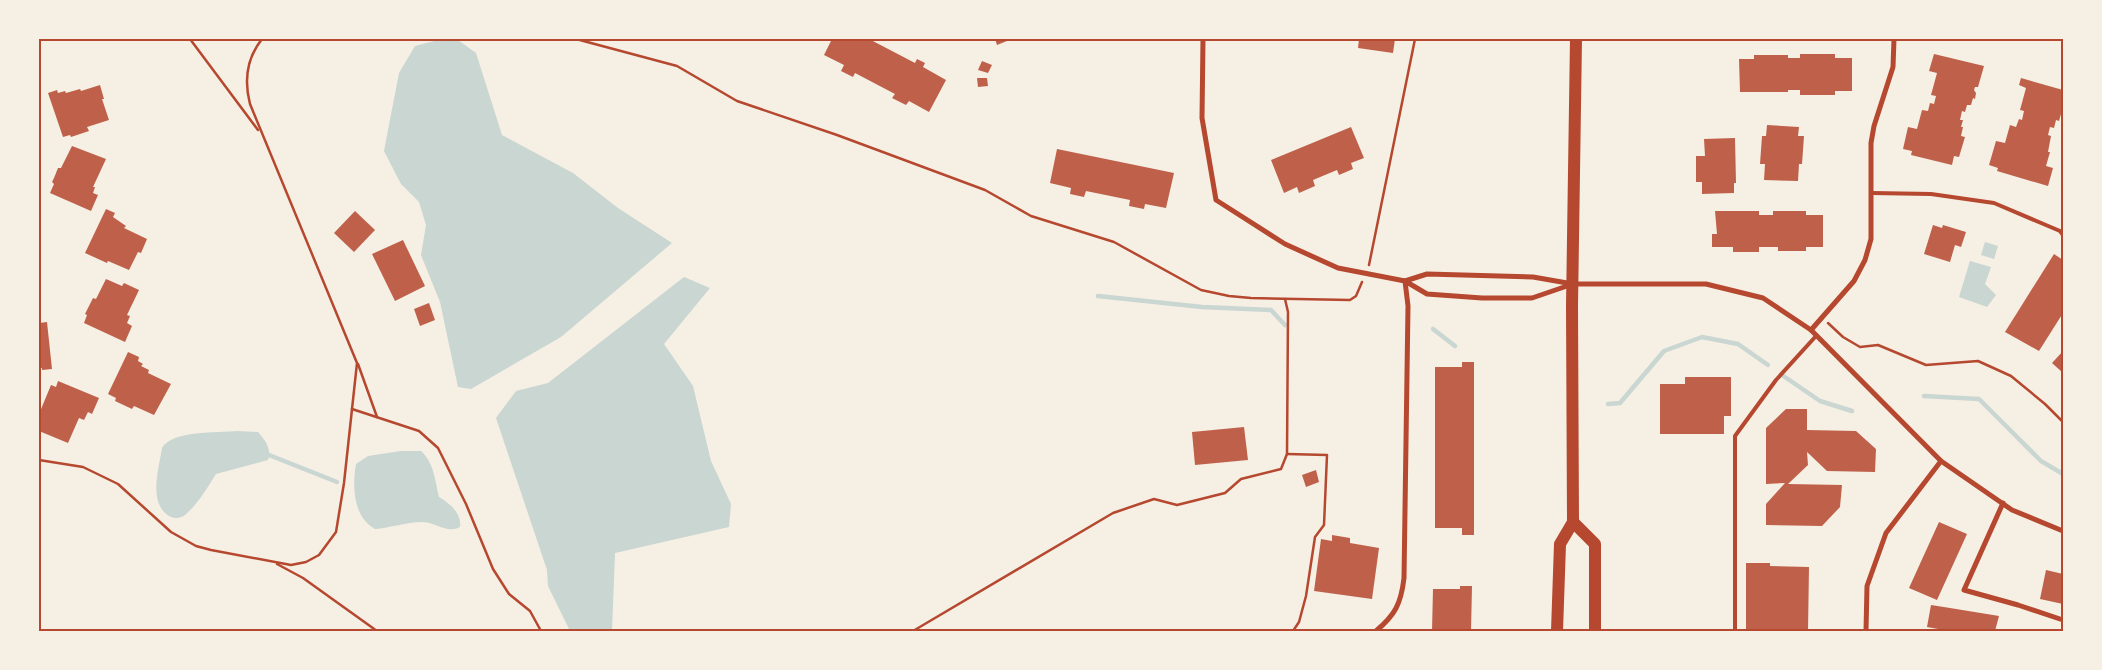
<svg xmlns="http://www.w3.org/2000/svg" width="2102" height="670" viewBox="0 0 2102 670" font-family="Arial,sans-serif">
<rect width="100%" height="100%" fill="#f6efe4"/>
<!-- water -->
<g fill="#c9d6d2">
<path d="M 438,40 L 458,40 L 476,53 L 502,135 L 573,173 L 618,208 L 672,243 L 561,337 L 471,389 L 458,387 L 440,302 L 421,255 L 426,225 L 419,202 L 401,184 L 384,151 L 399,73 L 415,46 Z"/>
<path d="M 1985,242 L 1998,246 L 1994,259 L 1981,255 Z"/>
<path d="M 1970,261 L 1991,267 L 1985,284 L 1996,295 L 1987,307 L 1959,297 Z"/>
<path d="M 684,277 L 710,288 L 664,344 L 693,386 L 711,461 L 731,504 L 729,527 L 615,553 L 612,631 L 570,631 L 548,586 L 547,570 L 496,418 L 516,391 L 548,383 Z"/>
<path d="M 237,431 L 258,432 C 265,440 272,449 268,460 L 216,474 C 207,488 198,504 185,515 C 181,518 176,519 171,517 C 147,505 159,468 162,448 C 172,430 218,433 237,431 Z"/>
<path d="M 401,451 L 421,451 C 434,463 435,480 439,497 C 449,503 462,513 460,527 C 447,534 435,522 422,522 C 406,522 390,528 375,529 C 353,517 352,486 356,464 L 368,456 Z"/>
</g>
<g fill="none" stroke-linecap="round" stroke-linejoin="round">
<!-- stream -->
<g stroke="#c9d6d2" stroke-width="4.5">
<path d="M 1098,296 L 1202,307 L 1271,310 L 1285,325"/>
<path d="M 1433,329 L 1455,346"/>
<path d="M 1782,375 L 1820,401 L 1852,411"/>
<path d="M 1924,396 L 1979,399 L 2041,461 L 2063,474"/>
<path d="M 1608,404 L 1620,403 L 1664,351 L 1702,337 L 1738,344 L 1768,365"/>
<path d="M 269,455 L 337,482"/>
</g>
</g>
<!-- building -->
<g fill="#bf614a">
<path d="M 832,39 L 869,39 L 915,63 L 917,59 L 925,63 L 923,67 L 946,80 L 929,112 L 909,101 L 906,105 L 892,98 L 895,94 L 855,73 L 853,77 L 841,71 L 844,65 L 824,55 Z"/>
<path d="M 995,39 L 1012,39 L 997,45 Z"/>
<path d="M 1359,39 L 1395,39 L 1393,53 L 1358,48 Z"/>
<path d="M 1800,54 L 1835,54 L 1835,58 L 1852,58 L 1852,91 L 1835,91 L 1835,95 L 1800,95 L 1800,90 L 1788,90 L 1788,92 L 1740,92 L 1739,59 L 1754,59 L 1754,55 L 1788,55 L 1788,58 L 1800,58 Z"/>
<path d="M 1934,54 L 1984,66 L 1978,87 L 1975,87 L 1974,90 L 1976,93 L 1975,99 L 1973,98 L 1971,105 L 1967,105 L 1965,112 L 1962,111 L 1960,120 L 1963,120 L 1961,127 L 1963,127 L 1961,136 L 1965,137 L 1959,157 L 1954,156 L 1952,165 L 1911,155 L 1912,151 L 1903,149 L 1908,127 L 1917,129 L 1922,110 L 1928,111 L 1930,103 L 1934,104 L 1936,96 L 1931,95 L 1937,73 L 1929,71 Z"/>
<path d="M 982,61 L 992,65 L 988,73 L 978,70 Z"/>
<path d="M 977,78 L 987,78 L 988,86 L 978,87 Z"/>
<path d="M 2021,78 L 2063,90 L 2063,115 L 2061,114 L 2059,121 L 2056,120 L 2054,128 L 2050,127 L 2048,135 L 2051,136 L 2048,152 L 2050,152 L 2046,166 L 2053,168 L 2048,186 L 1997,171 L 1998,168 L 1989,165 L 1996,141 L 2005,143 L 2010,125 L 2016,127 L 2019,119 L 2022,120 L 2024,111 L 2020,110 L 2026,88 L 2019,85 Z"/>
<path d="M 100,85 L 104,99 L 102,99 L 109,120 L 87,127 L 89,131 L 71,137 L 70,135 L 63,137 L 48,93 L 57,90 L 58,93 L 65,91 L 66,93 L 80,89 L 81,91 Z"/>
<path d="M 1767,125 L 1799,127 L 1798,136 L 1804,136 L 1802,164 L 1799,164 L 1798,181 L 1764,180 L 1765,164 L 1760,164 L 1762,136 L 1766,136 Z"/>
<path d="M 1351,127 L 1364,158 L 1351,163 L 1353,169 L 1339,175 L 1337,170 L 1313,180 L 1315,186 L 1299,193 L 1297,187 L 1284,193 L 1271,160 Z"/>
<path d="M 1735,138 L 1736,183 L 1734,183 L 1734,193 L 1702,194 L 1702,182 L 1696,182 L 1696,156 L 1705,156 L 1704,139 Z"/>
<path d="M 72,146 L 106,159 L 93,187 L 95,187 L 93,193 L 98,195 L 91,211 L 50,193 L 54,184 L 52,182 L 54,178 L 58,168 L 61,168 Z"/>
<path d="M 1057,149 L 1174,173 L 1166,208 L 1145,204 L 1144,209 L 1129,206 L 1130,200 L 1086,191 L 1084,197 L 1070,194 L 1071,188 L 1050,183 Z"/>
<path d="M 106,209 L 115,213 L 113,217 L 126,226 L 124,228 L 147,239 L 141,253 L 138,252 L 129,270 L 108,261 L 107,263 L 85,253 Z"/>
<path d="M 355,211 L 375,230 L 354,252 L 334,233 Z"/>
<path d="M 1715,211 L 1759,211 L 1759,215 L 1773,215 L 1773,211 L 1806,211 L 1806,215 L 1823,215 L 1823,247 L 1806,247 L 1806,251 L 1778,251 L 1778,247 L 1759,247 L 1759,252 L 1733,252 L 1733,247 L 1712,247 L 1712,234 L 1717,234 Z"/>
<path d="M 1933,225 L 1942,228 L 1943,225 L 1966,232 L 1961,247 L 1955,245 L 1950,262 L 1924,254 Z"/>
<path d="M 403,240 L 425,286 L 395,301 L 372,254 Z"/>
<path d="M 2054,254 L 2063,260 L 2063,313 L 2039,351 L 2005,332 Z"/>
<path d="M 106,279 L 122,286 L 124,283 L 139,290 L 127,315 L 130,316 L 127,323 L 132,326 L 125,342 L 84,323 L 87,315 L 85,314 L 93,298 L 96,299 Z"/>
<path d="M 429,303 L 435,320 L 420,326 L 414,309 Z"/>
<path d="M 47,322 L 52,369 L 42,370 L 42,368 L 39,368 L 39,323 Z"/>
<path d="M 2063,351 L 2063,373 L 2052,363 Z"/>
<path d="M 128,352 L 139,357 L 138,361 L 143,364 L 141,366 L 149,370 L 148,373 L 171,384 L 154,415 L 134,406 L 132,409 L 115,401 L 116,398 L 108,394 Z"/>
<path d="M 1462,362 L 1474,362 L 1474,535 L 1462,535 L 1462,528 L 1435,528 L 1435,367 L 1462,367 Z"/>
<path d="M 1685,377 L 1731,377 L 1731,416 L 1724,416 L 1724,434 L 1660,434 L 1660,384 L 1685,384 Z"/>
<path d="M 58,381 L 99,398 L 92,414 L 88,412 L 84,420 L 79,418 L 68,443 L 39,431 L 39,414 L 51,385 L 56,387 Z"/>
<path d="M 1786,409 L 1807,409 L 1807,430 L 1856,431 L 1876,449 L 1875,472 L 1827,471 L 1807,452 L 1808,465 L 1788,484 L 1842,485 L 1840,507 L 1822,526 L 1766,525 L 1766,504 L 1785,483 L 1766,484 L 1766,428 Z"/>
<path d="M 1244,427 L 1248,460 L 1195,465 L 1192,432 Z"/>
<path d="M 1316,470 L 1319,482 L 1306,487 L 1302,475 Z"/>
<path d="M 1939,522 L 1967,534 L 1937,600 L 1909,588 Z"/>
<path d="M 1332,535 L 1350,538 L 1350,543 L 1379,548 L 1372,599 L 1314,591 L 1321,539 L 1332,541 Z"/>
<path d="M 1746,563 L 1770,563 L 1770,566 L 1809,567 L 1808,631 L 1746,631 Z"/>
<path d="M 2046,570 L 2063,574 L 2063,604 L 2040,599 Z"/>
<path d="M 1460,586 L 1472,586 L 1471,631 L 1432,631 L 1433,589 L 1460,589 Z"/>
<path d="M 1931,605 L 1950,608 L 1999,616 L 1995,631 L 1937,631 L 1938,629 L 1927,627 Z"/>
</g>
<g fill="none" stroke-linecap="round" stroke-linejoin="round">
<!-- path -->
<g stroke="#b5482f" stroke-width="2.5">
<path d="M 190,39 L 258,130"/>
<path d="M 576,39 L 677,66 L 737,101 L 837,135 L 985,190 L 1031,216 L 1114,242 L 1201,290 L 1229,296 L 1251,298 L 1350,300 L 1356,296 L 1362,282"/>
<path d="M 1369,265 L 1415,39"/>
<path d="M 1828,323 L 1843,337 L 1860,347 L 1878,345 L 1926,365 L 1978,361 L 2011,376 L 2045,404 L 2063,422"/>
<path d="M 358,364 L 377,417"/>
<path d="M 352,409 L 419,431 L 438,448 L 466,504 L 493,569 L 509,594 L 530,611 L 541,631"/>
<path d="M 1287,454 L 1327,455 L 1324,525 L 1315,537 L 1306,596 L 1299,622 L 1293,631"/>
<path d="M 39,460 L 83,467 L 118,484 L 171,532 L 196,546 L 211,550 L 291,565 L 306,562 L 319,555 L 336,532 L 344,483 L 357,363 L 250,104 C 244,81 247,58 262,39"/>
<path d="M 277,564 L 303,578 L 377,631"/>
<path d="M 913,631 L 1113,513 L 1154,499 L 1177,505 L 1225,493 L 1241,479 L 1281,469 L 1287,454 L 1288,312 L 1285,299"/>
</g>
<!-- service -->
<g stroke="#b5482f" stroke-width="4">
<path d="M 1872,193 L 1931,194 L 1994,203 L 2060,231 L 2063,235"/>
<path d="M 1735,631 L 1735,436 L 1776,380 L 1816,336"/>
</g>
<!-- minor -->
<g stroke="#b5482f" stroke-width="5">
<path d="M 1203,39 L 1202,118 L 1216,200 L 1285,244 L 1338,268 L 1405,281 L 1427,294 L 1482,298 L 1532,298 L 1570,285"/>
<path d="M 1405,281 L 1427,274 L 1533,277 L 1573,284 L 1706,284 L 1763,298 L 1811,330 L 1941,461 L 2012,510 L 2063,531"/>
<path d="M 1811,330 L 1854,281 L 1865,260 L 1871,239 L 1871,143 L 1874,126 L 1893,67 L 1894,39"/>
<path d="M 2003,503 L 1964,590 L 2018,605 L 2063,620"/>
<path d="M 1376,631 C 1395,615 1401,604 1404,578 L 1408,306 L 1405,281"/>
<path d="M 1866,631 L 1867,586 L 1886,533 L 1941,461"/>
</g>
<!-- primary -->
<g stroke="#b5482f" stroke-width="12">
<path d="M 1573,522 L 1595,544 L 1595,631"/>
<path d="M 1557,631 L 1560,544 L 1573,522 L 1572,306 L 1576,39"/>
</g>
</g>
<!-- border -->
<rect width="2102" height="670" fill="none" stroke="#f6efe4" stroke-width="80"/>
<rect x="40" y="40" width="2022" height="590" fill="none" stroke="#b5482f" stroke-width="2"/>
</svg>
